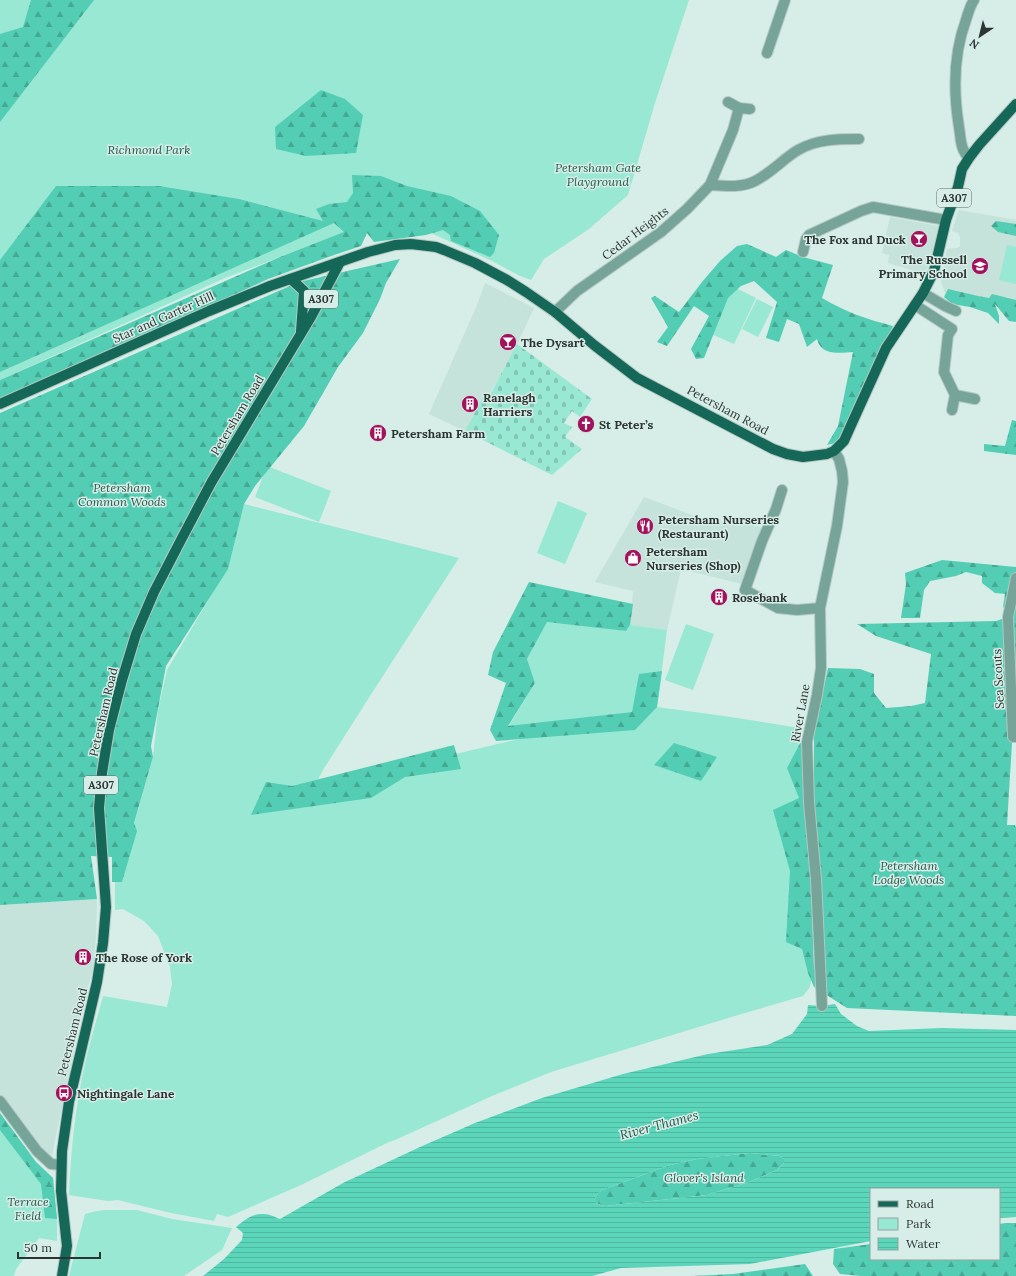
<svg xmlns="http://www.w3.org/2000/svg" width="1016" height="1276" viewBox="0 0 1016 1276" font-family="Lora,serif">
<defs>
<pattern id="forest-firs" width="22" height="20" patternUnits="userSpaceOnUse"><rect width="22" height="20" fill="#53ceb4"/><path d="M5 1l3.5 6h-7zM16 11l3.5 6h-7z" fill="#45a893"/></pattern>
<pattern id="cemetery-stones" width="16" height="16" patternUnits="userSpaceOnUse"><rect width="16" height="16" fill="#98e8d4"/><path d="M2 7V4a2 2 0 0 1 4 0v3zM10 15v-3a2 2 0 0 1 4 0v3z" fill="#83c8b6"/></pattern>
<pattern id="water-rules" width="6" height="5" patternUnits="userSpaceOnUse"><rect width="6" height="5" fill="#5bd6bb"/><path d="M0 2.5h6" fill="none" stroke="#4fb8a1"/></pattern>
</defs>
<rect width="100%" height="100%" fill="#d7ede7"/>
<!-- built -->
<g fill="#c5e2db">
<path d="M 959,210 L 1016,220 L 1016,305 L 950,296 L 945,293 L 941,282 L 947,249 L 957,248 L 960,246 L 960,237 L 958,233 L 952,231 L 956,217 Z"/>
<path d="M 890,217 L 939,226 L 931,260 L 925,274 L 888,263 L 889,255 L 882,253 Z"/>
<path d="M 485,283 L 534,308 L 513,353 L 487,399 L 483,398 L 465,431 L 429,414 L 477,305 Z"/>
<path d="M 644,497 L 705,520 L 757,526 L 762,528 L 742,584 L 681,569 L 667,630 L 630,625 L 633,591 L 595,582 Z"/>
<path d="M 97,899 L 96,938 L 93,969 L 84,1001 L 52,1155 L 42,1153 L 0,1095 L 0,905 Z"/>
</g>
<!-- green -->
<g fill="#98e8d4">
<path d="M 0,0 L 689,0 L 655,103 L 628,195 L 589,229 L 544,259 L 531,280 L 518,275 L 492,261 L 429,232 L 345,232 L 225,278 L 0,380 Z"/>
<path d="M 1007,245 L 1016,247 L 1016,284 L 999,280 Z"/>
<path d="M 732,286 L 756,298 L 734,344 L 709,333 Z"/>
<path d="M 757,299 L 773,307 L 758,337 L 742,329 Z"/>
<path d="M 267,466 L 331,491 L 319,522 L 255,497 Z"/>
<path d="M 558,501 L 587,513 L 565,564 L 537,553 Z"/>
<path d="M 244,504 L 459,558 L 370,696 L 323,770 L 315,785 L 326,785 L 510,741 L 631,718 L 632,712 L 508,727 L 535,683 L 527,659 L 547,621 L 626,631 L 630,625 L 667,630 L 657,707 L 724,716 L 800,728 L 800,798 L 812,974 L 810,987 L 803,996 L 738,1015 L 551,1072 L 492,1096 L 395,1140 L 389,1142 L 301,1185 L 228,1217 L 217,1214 L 214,1221 L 171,1213 L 118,1200 L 108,1201 L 69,1195 C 71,1151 75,1107 85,1064 C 90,1041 97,1019 103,996 L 167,1007 L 172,984 L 170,967 L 158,936 L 144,921 L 123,909 L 115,910 L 115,882 L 122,882 L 127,860 L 134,824 L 153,757 L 158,710 L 167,670 L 225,572 Z"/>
<path d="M 686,624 L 714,634 L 693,690 L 665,680 Z"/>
<path d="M 0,1113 L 36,1162 L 53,1178 L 57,1219 L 57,1241 L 39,1238 L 16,1269 L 14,1276 L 0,1276 Z"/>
<path d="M 103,1210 L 137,1210 L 172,1219 L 232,1228 L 222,1250 L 184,1276 L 69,1276 L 85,1214 L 92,1212 Z"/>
</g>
<!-- forest -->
<g fill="url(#forest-firs)">
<path d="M 31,0 L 94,0 L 0,122 L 0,34 L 23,27 Z"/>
<path d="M 321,90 L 345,99 L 363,115 L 356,153 L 306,156 L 276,149 L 275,127 Z"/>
<path d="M 352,175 L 381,176 L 407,186 L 451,196 L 480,211 L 499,235 L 494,253 L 490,257 L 451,241 L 450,235 L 443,230 L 426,235 L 374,242 L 367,233 L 361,246 L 334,255 L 268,279 L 208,307 L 143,334 L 62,372 L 0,399 L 0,380 L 280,257 L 344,232 L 334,223 L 0,372 L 0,260 L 56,186 L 159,186 L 239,199 L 323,221 L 316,209 L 329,204 L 347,202 L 353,193 Z"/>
<path d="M 996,221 L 1016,224 L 1016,236 L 998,232 L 991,226 Z"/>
<path d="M 747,244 L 776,257 L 786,250 L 803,257 L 833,265 L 822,298 C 846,312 866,319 893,326 L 842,436 L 835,443 L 827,445 L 838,426 L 853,352 C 840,353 821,356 817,339 L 807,347 L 799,324 L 787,319 L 779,342 L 766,338 L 777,302 L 754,281 L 741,286 L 728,298 L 704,358 L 696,359 L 691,349 L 709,316 L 694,306 L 667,346 L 657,342 L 668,327 L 651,298 L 655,296 L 679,312 L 702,282 L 720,261 L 737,246 Z"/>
<path d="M 400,259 L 386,283 L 380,299 L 363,333 L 338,367 L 304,426 L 255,486 L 244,504 L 228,569 L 166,666 L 151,746 L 153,757 L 134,823 L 137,831 L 122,882 L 112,882 L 112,857 L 91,856 L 97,899 L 0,905 L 0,413 L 299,282 Z"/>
<path d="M 948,289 L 978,296 L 989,298 L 992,294 L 1016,300 L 1016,322 L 1009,321 L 995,304 L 999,316 L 999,324 L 988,313 L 970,307 L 952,304 L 944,297 Z"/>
<path d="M 1012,420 L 1016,421 L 1016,455 L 984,451 L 984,444 L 1005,446 Z"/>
<path d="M 942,560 L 1016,567 L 1016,743 L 1012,743 L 1007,825 L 1015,825 L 1016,828 L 1016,1016 L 847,1008 L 814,987 L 808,973 L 802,949 L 786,942 L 790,871 L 773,810 L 799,798 L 787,768 L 806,732 L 814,969 L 814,734 L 828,668 L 860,669 L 874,674 L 874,693 L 886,708 L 911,706 L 925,703 L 931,654 L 876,636 L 857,624 L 996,621 L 1008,617 L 1010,614 L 1003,607 L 1005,594 L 995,593 L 982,583 L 982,576 L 966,572 L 956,576 L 930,581 L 924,590 L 920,618 L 901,618 L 906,584 L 905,573 Z"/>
<path d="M 529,582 L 633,604 L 630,625 L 626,631 L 547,622 L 527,659 L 535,683 L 508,726 L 632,712 L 639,674 L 662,671 L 657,707 L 635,730 L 496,741 L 490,730 L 506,683 L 488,675 L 493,652 Z"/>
<path d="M 674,743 L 717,757 L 701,781 L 654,765 Z"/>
<path d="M 454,745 L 461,769 L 405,777 L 371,798 L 251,815 L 266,782 L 292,786 Z"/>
<path d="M 0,1113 L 36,1162 L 53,1178 L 57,1219 L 45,1218 L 41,1184 L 0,1130 Z"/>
<path d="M 750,1153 L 780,1156 L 784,1159 L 784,1163 L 777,1170 L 749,1182 L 707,1195 L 605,1206 L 598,1204 L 595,1201 C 595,1196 598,1193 602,1190 L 670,1165 L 697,1159 Z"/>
<path d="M 1006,1223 L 1016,1223 L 1016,1276 L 861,1276 L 840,1274 L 833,1264 L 834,1249 L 871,1244 L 871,1259 L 999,1259 L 999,1224 Z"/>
<path d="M 805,1264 L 813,1276 L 691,1276 L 733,1274 Z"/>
</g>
<!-- cemetery -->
<path fill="url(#cemetery-stones)" d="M 517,344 L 592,399 L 580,417 L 572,411 L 564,423 L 572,427 L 565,437 L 582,449 L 552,475 L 465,431 L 483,398 L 488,399 Z"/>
<!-- water -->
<path fill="url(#water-rules)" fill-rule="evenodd" d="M 835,1004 L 841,1014 L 857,1026 L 869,1031 L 942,1028 L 1016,1030 L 1016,1217 L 999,1218 L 999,1189 L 871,1189 L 871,1241 L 750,1264 L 621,1268 L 592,1276 L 203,1276 L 224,1259 L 242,1240 L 243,1233 L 236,1227 C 244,1220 253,1213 264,1214 C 269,1214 275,1217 280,1219 L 343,1183 L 420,1147 L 475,1123 L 542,1098 L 623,1074 L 708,1054 L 767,1045 L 792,1034 L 807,1014 L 808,1005 L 822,1006 ZM 750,1153 L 780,1156 L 784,1159 L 784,1163 L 777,1170 L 749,1182 L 707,1195 L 605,1206 L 598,1204 L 595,1201 C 595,1196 598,1193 602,1190 L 670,1165 L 697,1159 Z"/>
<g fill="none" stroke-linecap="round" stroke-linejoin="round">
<defs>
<g id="minor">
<path d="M 767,53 L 785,0"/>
<path d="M 739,108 L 750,109"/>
<path d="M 969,158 C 960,149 961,139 959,127 C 953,90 953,55 966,20 C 968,13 970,6 974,0"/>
<path d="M 710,185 C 724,186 742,188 755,181 C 771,173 783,159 798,150 C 817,139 839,139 859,139"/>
<path d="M 803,252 L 806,239 L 809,235 L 861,211 L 873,207 L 946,220"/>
<path d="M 923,293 L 945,306 L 956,311"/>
<path d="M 915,305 L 952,329 L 948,335 L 944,372 L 955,395 L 952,410"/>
<path d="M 555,312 L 577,291 L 661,232 L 687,209 L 710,185 L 733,130 L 739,108 L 728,102"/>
<path d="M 955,395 L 975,399"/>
<path d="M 782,490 L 776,509 L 762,541 L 745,590 L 778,608 L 797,610 L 820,608"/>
<path d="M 1016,578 L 1008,617 L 1013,737 L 1016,737"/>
<path d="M 822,1006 L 816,879 L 809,803 L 807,742 L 817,695 L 821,668 L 820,608 L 837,526 L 843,482 L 842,471 L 839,459 L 834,451"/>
<path d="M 0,1101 L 37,1151 L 51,1164 L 61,1165"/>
</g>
<g id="major">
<path d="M 291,279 L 304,291 L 301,331"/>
<path d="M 0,404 L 209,311 L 270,286 L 368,252 L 395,245 L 411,244 L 436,247 L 444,250 L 475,263 L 507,280 L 526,292 L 555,312 L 594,345 L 637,378 L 773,449 L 787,454 L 803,457 L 827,454 L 834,451 L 844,441 L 852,423 L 886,348 L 923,293 L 934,271 L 946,220 L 958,187 L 962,169 L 969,158 L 979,145 L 1016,104"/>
<path d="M 62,1276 L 67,1246 L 61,1191 L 62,1151 L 69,1102 L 97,982 L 103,943 L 106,907 L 99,808 L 102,773 L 109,730 L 122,680 L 136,634 L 154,592 L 182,538 L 211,483 L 311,317 L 340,262"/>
</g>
</defs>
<!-- minor casing -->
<use href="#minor" stroke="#b5c8c3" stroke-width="12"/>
<!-- major casing -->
<use href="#major" stroke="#b5c8c3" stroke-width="12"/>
<!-- minor -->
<use href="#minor" stroke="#76a498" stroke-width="10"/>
<!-- major -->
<use href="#major" stroke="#156758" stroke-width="10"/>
</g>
<!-- icons -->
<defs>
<symbol id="bar-disc" viewBox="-11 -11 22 22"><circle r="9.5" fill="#a1135c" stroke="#d7ede7"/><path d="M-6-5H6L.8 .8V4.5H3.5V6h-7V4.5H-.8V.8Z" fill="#fff"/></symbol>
<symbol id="school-disc" viewBox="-11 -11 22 22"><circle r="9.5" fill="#a1135c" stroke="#d7ede7"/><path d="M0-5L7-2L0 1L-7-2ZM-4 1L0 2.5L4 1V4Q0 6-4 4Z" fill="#fff"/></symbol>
<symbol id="building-disc" viewBox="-11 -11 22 22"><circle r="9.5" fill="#a1135c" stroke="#d7ede7"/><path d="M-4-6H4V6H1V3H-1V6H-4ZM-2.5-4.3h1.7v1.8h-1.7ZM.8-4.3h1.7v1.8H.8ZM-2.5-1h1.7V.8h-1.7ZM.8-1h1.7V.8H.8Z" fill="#fff"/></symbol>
<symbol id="church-disc" viewBox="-11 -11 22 22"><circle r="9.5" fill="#a1135c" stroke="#d7ede7"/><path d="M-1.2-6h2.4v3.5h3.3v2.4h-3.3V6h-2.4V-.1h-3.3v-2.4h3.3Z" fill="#fff"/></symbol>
<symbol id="restaurant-disc" viewBox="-11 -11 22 22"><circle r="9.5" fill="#a1135c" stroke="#d7ede7"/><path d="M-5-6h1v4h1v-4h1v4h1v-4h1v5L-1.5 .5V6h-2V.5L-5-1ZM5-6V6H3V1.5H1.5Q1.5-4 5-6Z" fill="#fff"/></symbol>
<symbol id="shop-disc" viewBox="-11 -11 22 22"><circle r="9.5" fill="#a1135c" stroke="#d7ede7"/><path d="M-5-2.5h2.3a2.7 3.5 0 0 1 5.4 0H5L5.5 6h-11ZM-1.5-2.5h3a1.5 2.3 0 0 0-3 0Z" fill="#fff"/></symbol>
<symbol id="bus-disc" viewBox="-11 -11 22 22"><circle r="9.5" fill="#a1135c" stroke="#d7ede7"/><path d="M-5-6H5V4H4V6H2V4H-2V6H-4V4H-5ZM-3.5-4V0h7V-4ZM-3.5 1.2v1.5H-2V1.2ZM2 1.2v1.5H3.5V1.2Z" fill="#fff"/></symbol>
</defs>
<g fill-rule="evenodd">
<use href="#bar-disc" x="909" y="229" width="20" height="20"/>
<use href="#school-disc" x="970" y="256" width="20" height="20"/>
<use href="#bar-disc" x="498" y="332" width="20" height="20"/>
<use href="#building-disc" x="460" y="394" width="20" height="20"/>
<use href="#church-disc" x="576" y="414" width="20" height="20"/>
<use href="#building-disc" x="368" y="423" width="20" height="20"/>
<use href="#restaurant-disc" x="635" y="516" width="20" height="20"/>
<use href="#shop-disc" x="623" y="548" width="20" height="20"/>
<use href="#building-disc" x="709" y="587" width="20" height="20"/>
<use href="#building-disc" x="73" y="947" width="20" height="20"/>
<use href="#bus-disc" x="54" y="1083" width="20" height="20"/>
</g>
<g text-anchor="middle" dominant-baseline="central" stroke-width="3" stroke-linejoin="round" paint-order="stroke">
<!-- shield labels -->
<g fill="#d7ede7" stroke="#606c69" stroke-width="1">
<rect x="937" y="189" width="34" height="18" rx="3"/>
<rect x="304" y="290" width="34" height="18" rx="3"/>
<rect x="84" y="776" width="34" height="18" rx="3"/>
</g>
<g font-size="11" font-weight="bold" fill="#2d3533">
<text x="954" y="198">A307</text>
<text x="321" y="299">A307</text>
<text x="101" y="785">A307</text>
</g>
<!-- park labels -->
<g font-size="12" font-style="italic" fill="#25594d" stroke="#d7ede7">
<text x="149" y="149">Richmond Park</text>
<text x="598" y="167">Petersham Gate<tspan x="598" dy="14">Playground</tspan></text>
<text x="122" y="487">Petersham<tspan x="122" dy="14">Common Woods</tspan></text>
<text x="909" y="865">Petersham<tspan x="909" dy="14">Lodge Woods</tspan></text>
<text x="704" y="1177">Glover's Island</text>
<text x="28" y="1201">Terrace<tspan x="28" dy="14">Field</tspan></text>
</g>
<!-- street labels -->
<g font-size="12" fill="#2d3533" stroke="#d7ede7">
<text transform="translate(635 233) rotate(-37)">Cedar Heights</text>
<text transform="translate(163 317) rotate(-24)">Star and Garter Hill</text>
<text transform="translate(728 410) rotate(28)">Petersham Road</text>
<text transform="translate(237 415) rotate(-59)">Petersham Road</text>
<text transform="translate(998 679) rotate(-93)">Sea Scouts</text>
<text transform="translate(103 712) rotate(-77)">Petersham Road</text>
<text transform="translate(800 713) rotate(-80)">River Lane</text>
<text transform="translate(72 1032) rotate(-76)">Petersham Road</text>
</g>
<!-- poi labels -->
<g font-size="12" font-weight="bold" fill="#2d3533" stroke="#d7ede7" text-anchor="start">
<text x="906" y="239" text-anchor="end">The Fox and Duck</text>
<text x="967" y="259" text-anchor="end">The Russell<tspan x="967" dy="14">Primary School</tspan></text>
<text x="521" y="342">The Dysart</text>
<text x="483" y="397">Ranelagh<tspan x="483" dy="14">Harriers</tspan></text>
<text x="599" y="424">St Peter’s</text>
<text x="391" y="433">Petersham Farm</text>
<text x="658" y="519">Petersham Nurseries<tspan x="658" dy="14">(Restaurant)</tspan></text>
<text x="646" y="551">Petersham<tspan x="646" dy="14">Nurseries (Shop)</tspan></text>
<text x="732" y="597">Rosebank</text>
<text x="96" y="957">The Rose of York</text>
<text x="77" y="1093">Nightingale Lane</text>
</g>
<!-- water labels -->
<g font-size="13" font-style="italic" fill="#23574b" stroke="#d7ede7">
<text transform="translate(659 1125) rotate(-15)">River Thames</text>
</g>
</g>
<!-- legend -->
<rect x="870" y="1188" width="130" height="72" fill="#d7ede7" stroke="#93a39f"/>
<rect x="878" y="1201" width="20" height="6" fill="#156758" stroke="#93a39f"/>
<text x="906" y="1208" font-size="12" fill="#2d3533">Road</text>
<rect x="878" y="1218" width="20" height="12" fill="#98e8d4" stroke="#93a39f"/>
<text x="906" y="1228" font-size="12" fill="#2d3533">Park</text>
<rect x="878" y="1238" width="20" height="12" fill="url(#water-rules)" stroke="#93a39f"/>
<text x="906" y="1248" font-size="12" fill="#2d3533">Water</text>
<!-- north arrow -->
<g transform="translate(980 36) rotate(215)" stroke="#d7ede7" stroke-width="3" paint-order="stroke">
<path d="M0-3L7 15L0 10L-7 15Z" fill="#2d3533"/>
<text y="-6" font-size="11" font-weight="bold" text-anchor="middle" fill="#2d3533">N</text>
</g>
<!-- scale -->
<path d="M18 1252v6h82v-6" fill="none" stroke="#2d3533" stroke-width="2"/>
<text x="24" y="1252" font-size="12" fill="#2d3533" stroke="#d7ede7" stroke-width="3" paint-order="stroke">50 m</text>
</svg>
